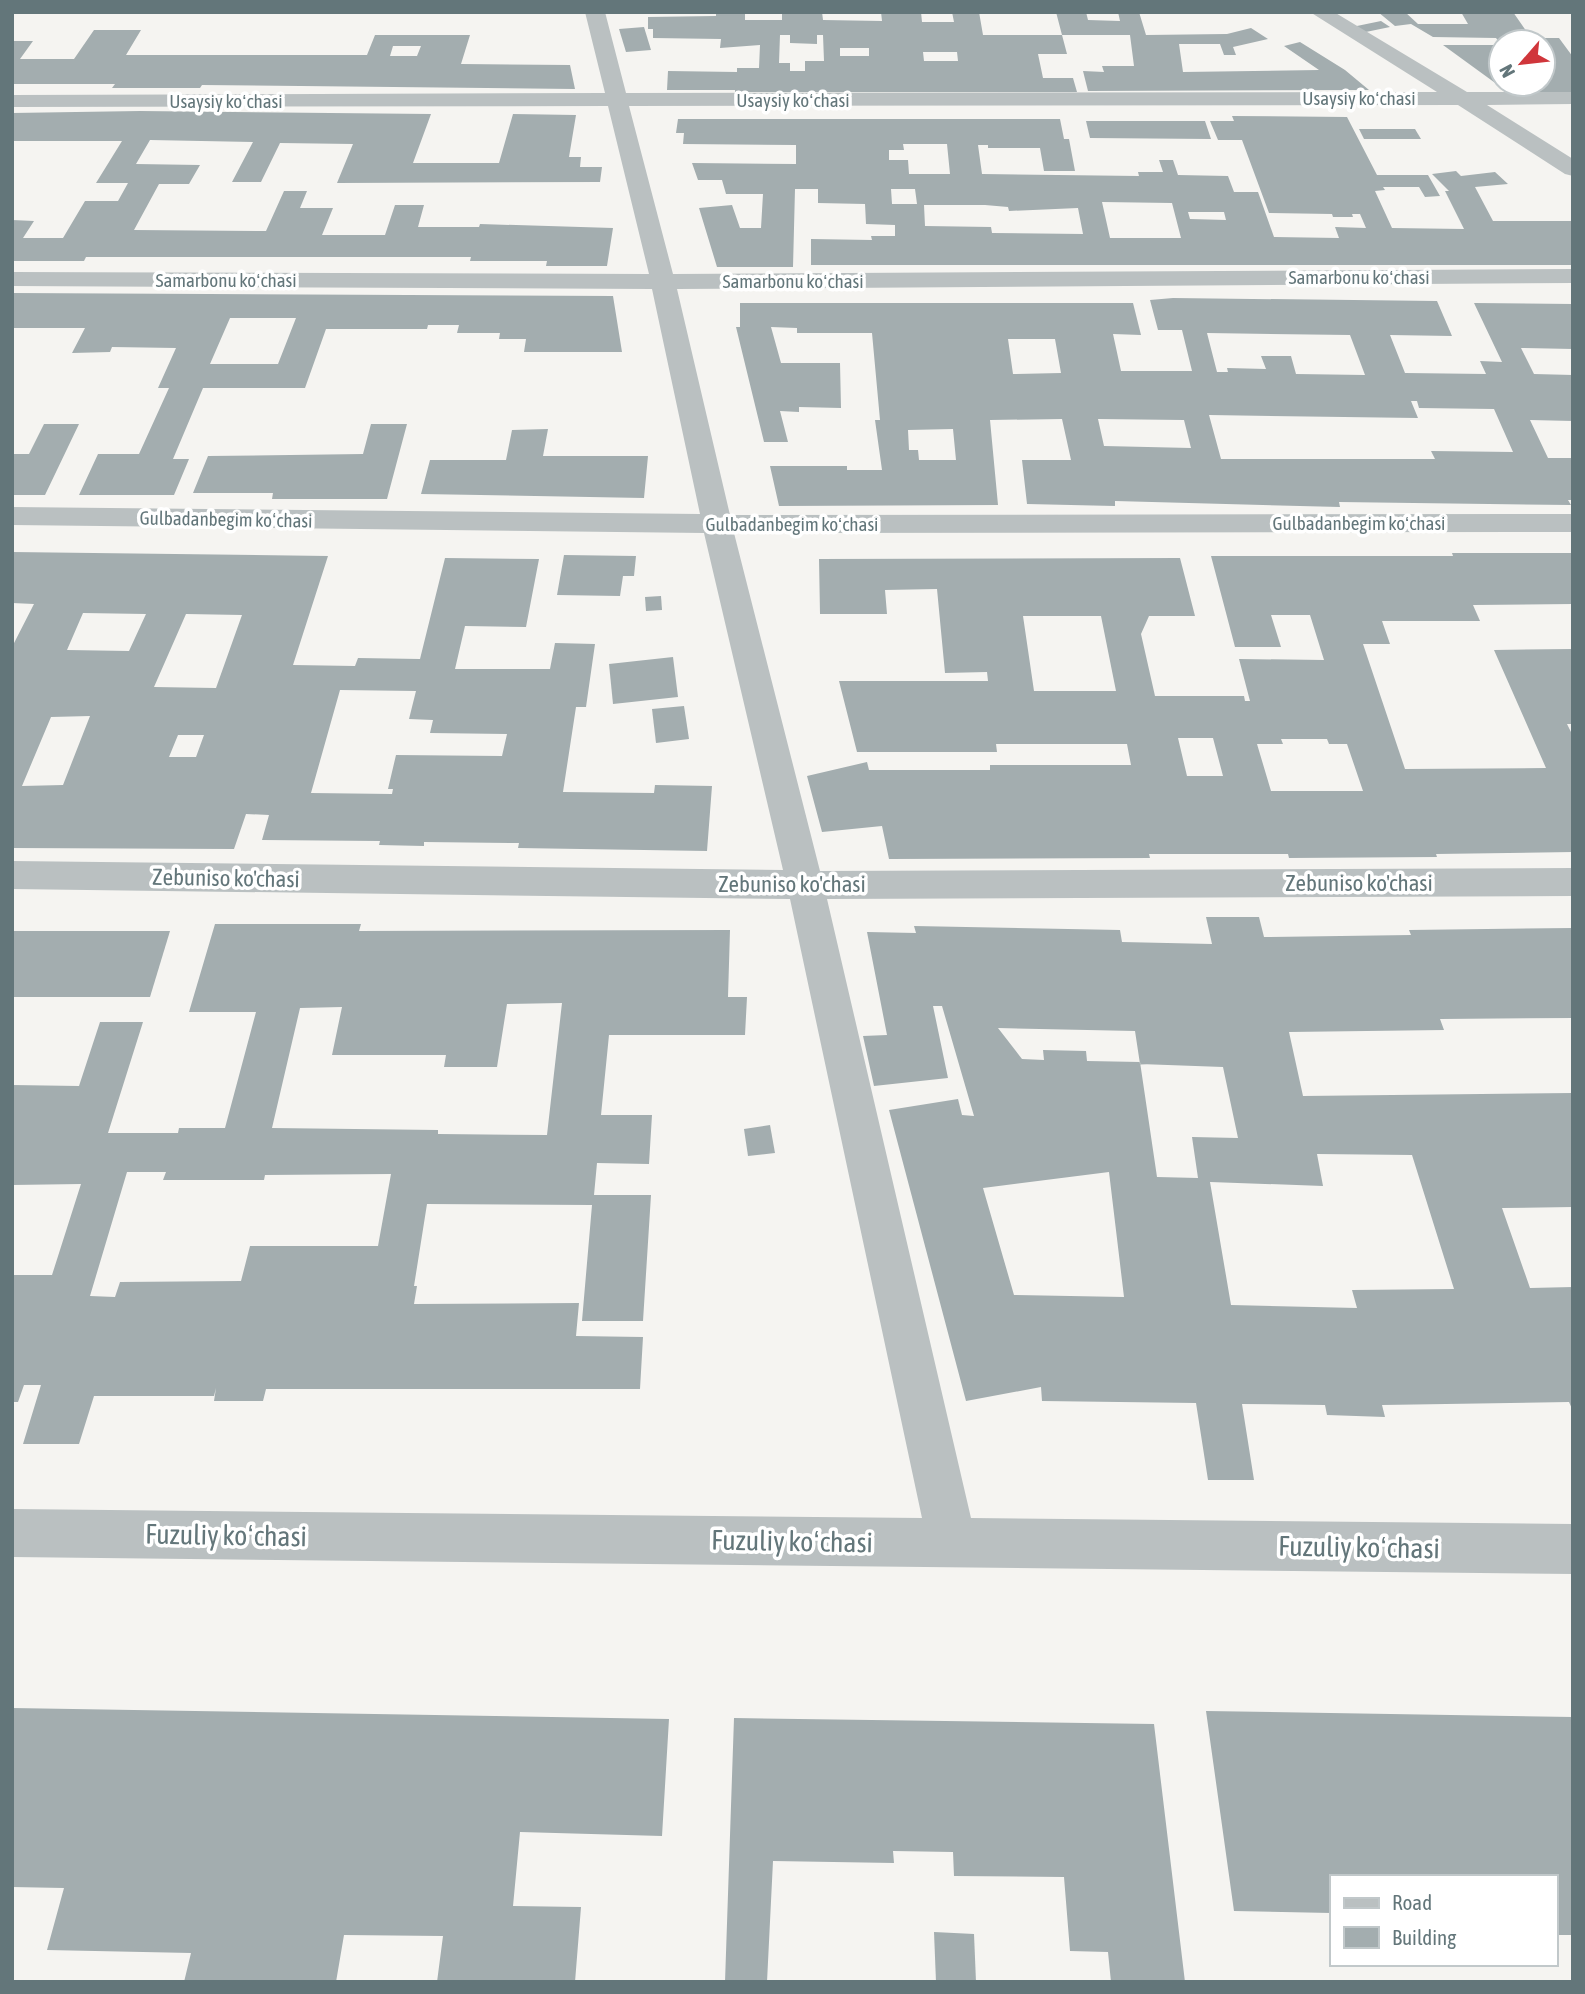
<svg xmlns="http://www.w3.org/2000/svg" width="1585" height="1994" viewBox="0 0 1585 1994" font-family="'Asap Condensed',sans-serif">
<rect width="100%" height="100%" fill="#f5f4f1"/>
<!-- building -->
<g fill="#a3adaf" fill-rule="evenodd">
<path d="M 716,12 L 745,12 L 745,20 L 782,20 L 782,12 L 822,12 L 823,20 L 882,21 L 881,12 L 921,12 L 922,22 L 954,22 L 952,12 L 979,12 L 983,35 L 1062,35 L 1056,12 L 1086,12 L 1088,20 L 1120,21 L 1118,12 L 1139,12 L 1146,35 L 1227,34 L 1251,28 L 1268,39 L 1233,47 L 1236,55 L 1224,55 L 1220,44 L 1179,44 L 1183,72 L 1319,70 L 1284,46 L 1300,42 L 1345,70 L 1369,90 L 1088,91 L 1083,71 L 1104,72 L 1102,66 L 1134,66 L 1130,35 L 1062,35 L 1067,54 L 1038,54 L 1043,78 L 1073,78 L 1077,92 L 735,92 L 735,90 L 667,90 L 668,71 L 737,72 L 737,68 L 759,68 L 760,45 L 720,48 L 721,39 L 653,38 L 653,29 L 648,29 L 648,17 L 716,16 ZM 780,35 L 790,35 L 790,43 L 817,44 L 817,35 L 823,35 L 824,61 L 805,61 L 805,71 L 790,71 L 790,63 L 779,63 ZM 840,48 L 869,48 L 869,56 L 840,56 ZM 923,52 L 957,52 L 958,61 L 924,61 Z"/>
<path d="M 1378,12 L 1405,12 L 1418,24 L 1468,24 L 1461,12 L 1513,12 L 1531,38 L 1559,38 L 1573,57 L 1573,93 L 1509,93 L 1443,45 L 1501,45 L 1501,84 L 1543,84 L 1543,42 L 1499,42 L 1496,38 L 1433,37 L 1411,24 L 1395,26 Z"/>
<path d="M 1381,21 L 1390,27 L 1361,33 L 1352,27 Z"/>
<path d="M 644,27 L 651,50 L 626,52 L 619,29 Z"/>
<path d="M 94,30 L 141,30 L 126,55 L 367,55 L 375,35 L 470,35 L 461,64 L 570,65 L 575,89 L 202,85 L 200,88 L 112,88 L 115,84 L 12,84 L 12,41 L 33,41 L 20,59 L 74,59 ZM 393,46 L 421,46 L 417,56 L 390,56 Z"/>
<path d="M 140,111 L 431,114 L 413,163 L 499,163 L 513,114 L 576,115 L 569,157 L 581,157 L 580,167 L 602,167 L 600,182 L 337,183 L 353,144 L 280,143 L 261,182 L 232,182 L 253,142 L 150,140 L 136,164 L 200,165 L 189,184 L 159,184 L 134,230 L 266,231 L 284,191 L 307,191 L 300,208 L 333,208 L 322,235 L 385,235 L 395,205 L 424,205 L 418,227 L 479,227 L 480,224 L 613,228 L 607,266 L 546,266 L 547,261 L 470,261 L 471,257 L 86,257 L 84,261 L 12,261 L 12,220 L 34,221 L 23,238 L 63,238 L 85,201 L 118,201 L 128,183 L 96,183 L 122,141 L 12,141 L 12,113 Z"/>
<path d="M 1232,116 L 1347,117 L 1377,175 L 1428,175 L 1440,196 L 1425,197 L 1419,187 L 1383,187 L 1385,190 L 1375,191 L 1392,228 L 1464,229 L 1445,191 L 1449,191 L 1432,174 L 1456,171 L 1461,176 L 1495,172 L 1508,184 L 1475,187 L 1493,221 L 1573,221 L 1573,265 L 811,265 L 811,239 L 872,240 L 871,236 L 895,236 L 895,225 L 866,224 L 865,204 L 818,203 L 818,189 L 795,189 L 793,267 L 717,267 L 699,208 L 732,205 L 740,228 L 761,228 L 763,194 L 726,194 L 722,180 L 698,180 L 692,163 L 796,164 L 796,145 L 683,144 L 684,133 L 676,133 L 678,119 L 1060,119 L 1064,139 L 1069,139 L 1075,171 L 1044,171 L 1040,148 L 988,148 L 988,145 L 978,145 L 982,174 L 1139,176 L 1138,172 L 1163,172 L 1159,160 L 1173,160 L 1178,175 L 1228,176 L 1234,192 L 1258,192 L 1274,237 L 1339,238 L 1335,227 L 1366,228 L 1360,214 L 1352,214 L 1353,217 L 1333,217 L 1332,214 L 1269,213 L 1242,140 L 1218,140 L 1210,121 L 1234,121 ZM 903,144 L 947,144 L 950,174 L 909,174 L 908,160 L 889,160 L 889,150 L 904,150 ZM 891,189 L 915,189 L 917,204 L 892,204 ZM 1102,202 L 1172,203 L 1181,238 L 1110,238 ZM 924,205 L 985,205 L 1008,207 L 1009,211 L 1078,208 L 1083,234 L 992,233 L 991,227 L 925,226 ZM 1188,212 L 1224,212 L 1226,220 L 1190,219 Z"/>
<path d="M 1086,121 L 1205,121 L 1211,139 L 1090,138 Z"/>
<path d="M 1359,129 L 1415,129 L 1421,139 L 1364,139 Z"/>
<path d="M 12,293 L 613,296 L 622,352 L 524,352 L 526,339 L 499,339 L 500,333 L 457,333 L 459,325 L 428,325 L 427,329 L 326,329 L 305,388 L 203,388 L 173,459 L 189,459 L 174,495 L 79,495 L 98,454 L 139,454 L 169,388 L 158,388 L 176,348 L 112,347 L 110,352 L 72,353 L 85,328 L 12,328 ZM 230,318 L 296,318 L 278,364 L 210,364 Z"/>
<path d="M 1173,298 L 1437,301 L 1452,336 L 1390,335 L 1405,373 L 1486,374 L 1480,361 L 1502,362 L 1474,303 L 1573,304 L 1573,349 L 1521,348 L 1534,374 L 1573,375 L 1573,421 L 1530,420 L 1548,458 L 1573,458 L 1573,500 L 1568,500 L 1571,505 L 1339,502 L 1340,507 L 1115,501 L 1115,506 L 1027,504 L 1022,460 L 1071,460 L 1062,419 L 990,420 L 998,505 L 779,506 L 770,466 L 847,466 L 847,470 L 882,470 L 875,420 L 880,420 L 872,333 L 797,333 L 797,328 L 771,327 L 781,363 L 840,363 L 841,408 L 799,407 L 799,412 L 780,411 L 788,442 L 764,442 L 736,327 L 740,327 L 740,303 L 1133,303 L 1141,335 L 1113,334 L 1121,371 L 1192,371 L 1182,330 L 1158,330 L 1150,300 ZM 1207,333 L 1350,335 L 1365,375 L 1296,374 L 1291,356 L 1261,356 L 1266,369 L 1227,368 L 1228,372 L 1217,372 ZM 1008,339 L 1055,339 L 1061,373 L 1013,374 ZM 1411,401 L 1417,401 L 1419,408 L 1494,409 L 1513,452 L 1431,451 L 1435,459 L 1221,459 L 1209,415 L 1418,418 ZM 1098,419 L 1184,420 L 1191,448 L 1104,446 ZM 953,429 L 956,460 L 919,460 L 918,450 L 909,450 L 908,430 Z"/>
<path d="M 44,424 L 79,424 L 45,495 L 12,495 L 12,454 L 29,454 Z"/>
<path d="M 371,424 L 407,424 L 387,499 L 272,499 L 273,493 L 193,493 L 208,456 L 363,454 Z"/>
<path d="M 548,429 L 543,456 L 648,456 L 644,498 L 421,494 L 430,460 L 506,460 L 512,430 Z"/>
<path d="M 12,552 L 328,556 L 293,665 L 355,666 L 358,658 L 420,659 L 445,558 L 539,559 L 526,627 L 465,626 L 455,669 L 550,669 L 555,643 L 595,644 L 586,707 L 576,707 L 563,792 L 654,793 L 655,785 L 712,786 L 707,851 L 518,848 L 519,843 L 424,842 L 424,846 L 379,845 L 380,841 L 262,840 L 269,815 L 246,814 L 234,849 L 12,848 L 12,647 L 34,604 L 12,603 ZM 83,613 L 146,614 L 129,651 L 67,650 ZM 186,614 L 242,615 L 216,688 L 154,687 ZM 340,690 L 416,691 L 409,719 L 433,720 L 430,733 L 507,734 L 502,756 L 396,755 L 388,789 L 393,789 L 392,794 L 311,793 ZM 90,716 L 63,785 L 22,786 L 51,717 ZM 178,735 L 204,735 L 196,757 L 169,757 Z"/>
<path d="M 1452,553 L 1573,553 L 1573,604 L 1473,605 L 1480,621 L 1382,621 L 1390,644 L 1363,644 L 1405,769 L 1546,768 L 1494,650 L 1573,649 L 1573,724 L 1567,724 L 1573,736 L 1573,852 L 1436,854 L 1437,857 L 1289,858 L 1288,854 L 1149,854 L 1150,858 L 889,859 L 882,826 L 822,832 L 807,776 L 867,762 L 869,770 L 990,770 L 990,765 L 1131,765 L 1127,744 L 996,744 L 997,752 L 857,752 L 839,681 L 988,681 L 987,672 L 945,673 L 937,589 L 885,590 L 887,614 L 820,614 L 819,559 L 1180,558 L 1195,616 L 1149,616 L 1141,634 L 1155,696 L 1244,696 L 1245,701 L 1250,701 L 1239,659 L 1324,660 L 1310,615 L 1271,615 L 1281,647 L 1235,647 L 1211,556 L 1453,556 ZM 1023,616 L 1101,616 L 1116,691 L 1034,691 ZM 1178,738 L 1213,738 L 1223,776 L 1187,776 ZM 1281,739 L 1327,739 L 1329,744 L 1347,744 L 1363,791 L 1271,791 L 1257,744 L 1283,744 Z"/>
<path d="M 564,555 L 636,556 L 634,576 L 623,576 L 620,596 L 557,595 Z"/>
<path d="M 661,596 L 662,610 L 646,611 L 645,597 Z"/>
<path d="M 673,657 L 678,697 L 613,704 L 609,664 Z"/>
<path d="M 684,706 L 689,739 L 656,743 L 652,709 Z"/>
<path d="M 1206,917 L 1259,917 L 1264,937 L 1411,935 L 1409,930 L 1573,928 L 1573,1018 L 1440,1019 L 1444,1030 L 1289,1032 L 1303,1096 L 1573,1093 L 1573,1207 L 1502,1208 L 1530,1288 L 1573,1287 L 1573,1411 L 1569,1402 L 1382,1405 L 1385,1417 L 1327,1415 L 1325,1405 L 1242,1404 L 1254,1480 L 1208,1480 L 1196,1403 L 1042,1401 L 1041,1387 L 966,1401 L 889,1110 L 958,1099 L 962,1115 L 974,1116 L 942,1006 L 933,1006 L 948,1078 L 874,1086 L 863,1036 L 887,1035 L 867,932 L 916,933 L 914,926 L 1120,930 L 1122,942 L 1212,944 ZM 998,1028 L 1135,1031 L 1140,1064 L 1223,1067 L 1238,1138 L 1192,1137 L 1198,1178 L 1157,1177 L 1140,1062 L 1087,1061 L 1086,1051 L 1043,1050 L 1044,1060 L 1022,1059 ZM 1317,1154 L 1412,1155 L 1454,1289 L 1352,1290 L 1357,1308 L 1231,1305 L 1210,1182 L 1323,1186 ZM 1109,1172 L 1124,1297 L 1014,1295 L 983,1188 Z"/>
<path d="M 215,924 L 361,924 L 359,931 L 730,930 L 728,997 L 747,997 L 745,1035 L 609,1035 L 601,1115 L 652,1115 L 649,1164 L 597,1163 L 594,1195 L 651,1195 L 643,1321 L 582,1321 L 592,1205 L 427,1204 L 414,1286 L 417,1286 L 414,1304 L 579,1303 L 576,1336 L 643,1337 L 640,1389 L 266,1389 L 263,1401 L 214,1401 L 216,1388 L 214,1396 L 94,1396 L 79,1444 L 23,1444 L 41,1385 L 24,1385 L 18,1402 L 12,1402 L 12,1275 L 52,1275 L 81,1184 L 12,1185 L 12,1085 L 79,1086 L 100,1022 L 143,1022 L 108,1133 L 178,1133 L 179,1128 L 225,1128 L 256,1012 L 189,1012 ZM 562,1003 L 547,1135 L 438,1134 L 438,1130 L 272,1128 L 300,1008 L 342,1007 L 332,1055 L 446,1055 L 444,1067 L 497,1067 L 507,1004 ZM 127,1172 L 166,1172 L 163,1180 L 264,1180 L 265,1175 L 391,1174 L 378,1246 L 250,1246 L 241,1281 L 120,1282 L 115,1297 L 90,1296 Z"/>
<path d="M 12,931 L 170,931 L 150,997 L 12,997 Z"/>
<path d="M 770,1125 L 775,1153 L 748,1156 L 744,1129 Z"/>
<path d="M 12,1708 L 669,1719 L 662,1836 L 520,1832 L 513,1906 L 581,1907 L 575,1982 L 437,1982 L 443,1936 L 344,1935 L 336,1982 L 184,1982 L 191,1953 L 47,1950 L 64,1888 L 12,1887 Z"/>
<path d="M 1206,1711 L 1573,1717 L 1573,1935 L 1555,1935 L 1555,1877 L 1331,1877 L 1331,1913 L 1234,1911 Z"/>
<path d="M 734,1718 L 1154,1724 L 1185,1982 L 1111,1982 L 1108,1952 L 1070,1951 L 1064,1877 L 954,1876 L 953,1852 L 893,1851 L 894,1863 L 773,1861 L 767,1982 L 725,1982 Z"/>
<path d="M 934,1932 L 974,1934 L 976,1982 L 936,1982 Z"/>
</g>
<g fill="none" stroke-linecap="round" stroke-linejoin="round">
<!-- minor -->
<path fill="#bac0c1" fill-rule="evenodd" d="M 585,12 L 605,12 L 626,93 L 1437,92 L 1310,12 L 1334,12 L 1467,92 L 1573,92 L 1573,104 L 1487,105 L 1573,159 L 1573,176 L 1565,174 L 1458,105 L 629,106 L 673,274 L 1573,269 L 1573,283 L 677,289 L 730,515 L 1573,514 L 1573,532 L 734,533 L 820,871 L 1573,868 L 1573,896 L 827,899 L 971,1518 L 1573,1524 L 1573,1574 L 12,1557 L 12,1509 L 922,1518 L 790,899 L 12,889 L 12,861 L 783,870 L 704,533 L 12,525 L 12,507 L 700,514 L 652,289 L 12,286 L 12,272 L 649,274 L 608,106 L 12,107 L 12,95 L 605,93 Z"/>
</g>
<g text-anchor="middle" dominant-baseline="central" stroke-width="7" stroke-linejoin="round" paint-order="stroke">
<!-- far-street labels -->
<g font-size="19" fill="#63767a" stroke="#fff">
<text x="1359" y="98">Usaysiy koʻchasi</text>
<text x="793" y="100">Usaysiy koʻchasi</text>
<text x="226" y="101">Usaysiy koʻchasi</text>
<text x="1359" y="277">Samarbonu koʻchasi</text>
<text x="226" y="280">Samarbonu koʻchasi</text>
<text x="793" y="281">Samarbonu koʻchasi</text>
<text transform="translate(226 519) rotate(1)">Gulbadanbegim koʻchasi</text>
<text x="1359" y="523">Gulbadanbegim koʻchasi</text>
<text x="792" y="524">Gulbadanbegim koʻchasi</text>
</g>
<!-- street labels -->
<g font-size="23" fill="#63767a" stroke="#fff">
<text transform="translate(226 878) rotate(1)">Zebuniso ko'chasi</text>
<text x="1359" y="883">Zebuniso ko'chasi</text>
<text x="792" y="884">Zebuniso ko'chasi</text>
</g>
<!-- near-street labels -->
<g font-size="28" fill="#63767a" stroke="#fff">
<text transform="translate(226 1535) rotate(1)">Fuzuliy koʻchasi</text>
<text transform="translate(792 1541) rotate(1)">Fuzuliy koʻchasi</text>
<text transform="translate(1359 1547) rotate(1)">Fuzuliy koʻchasi</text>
</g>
</g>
<!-- border -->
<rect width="1585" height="1994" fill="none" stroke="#63767a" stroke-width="28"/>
<!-- legend -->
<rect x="1330" y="1875" width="228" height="91" fill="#ffffff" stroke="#c1c8ca" stroke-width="2"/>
<rect x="1344" y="1898" width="35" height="10" fill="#bac0c1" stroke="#c1c8ca" stroke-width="2"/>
<text x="1392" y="1910" font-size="21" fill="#63767a">Road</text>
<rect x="1344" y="1927" width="35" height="21" fill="#a3adaf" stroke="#c1c8ca" stroke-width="2"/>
<text x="1392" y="1945" font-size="21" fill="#63767a">Building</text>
<!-- north arrow -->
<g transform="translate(1522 63) rotate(242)"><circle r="33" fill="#ffffff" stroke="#c1c8ca" stroke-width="2"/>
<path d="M0-5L12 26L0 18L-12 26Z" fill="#d0363b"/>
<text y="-10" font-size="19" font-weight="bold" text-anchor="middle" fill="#63767a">N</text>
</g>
</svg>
